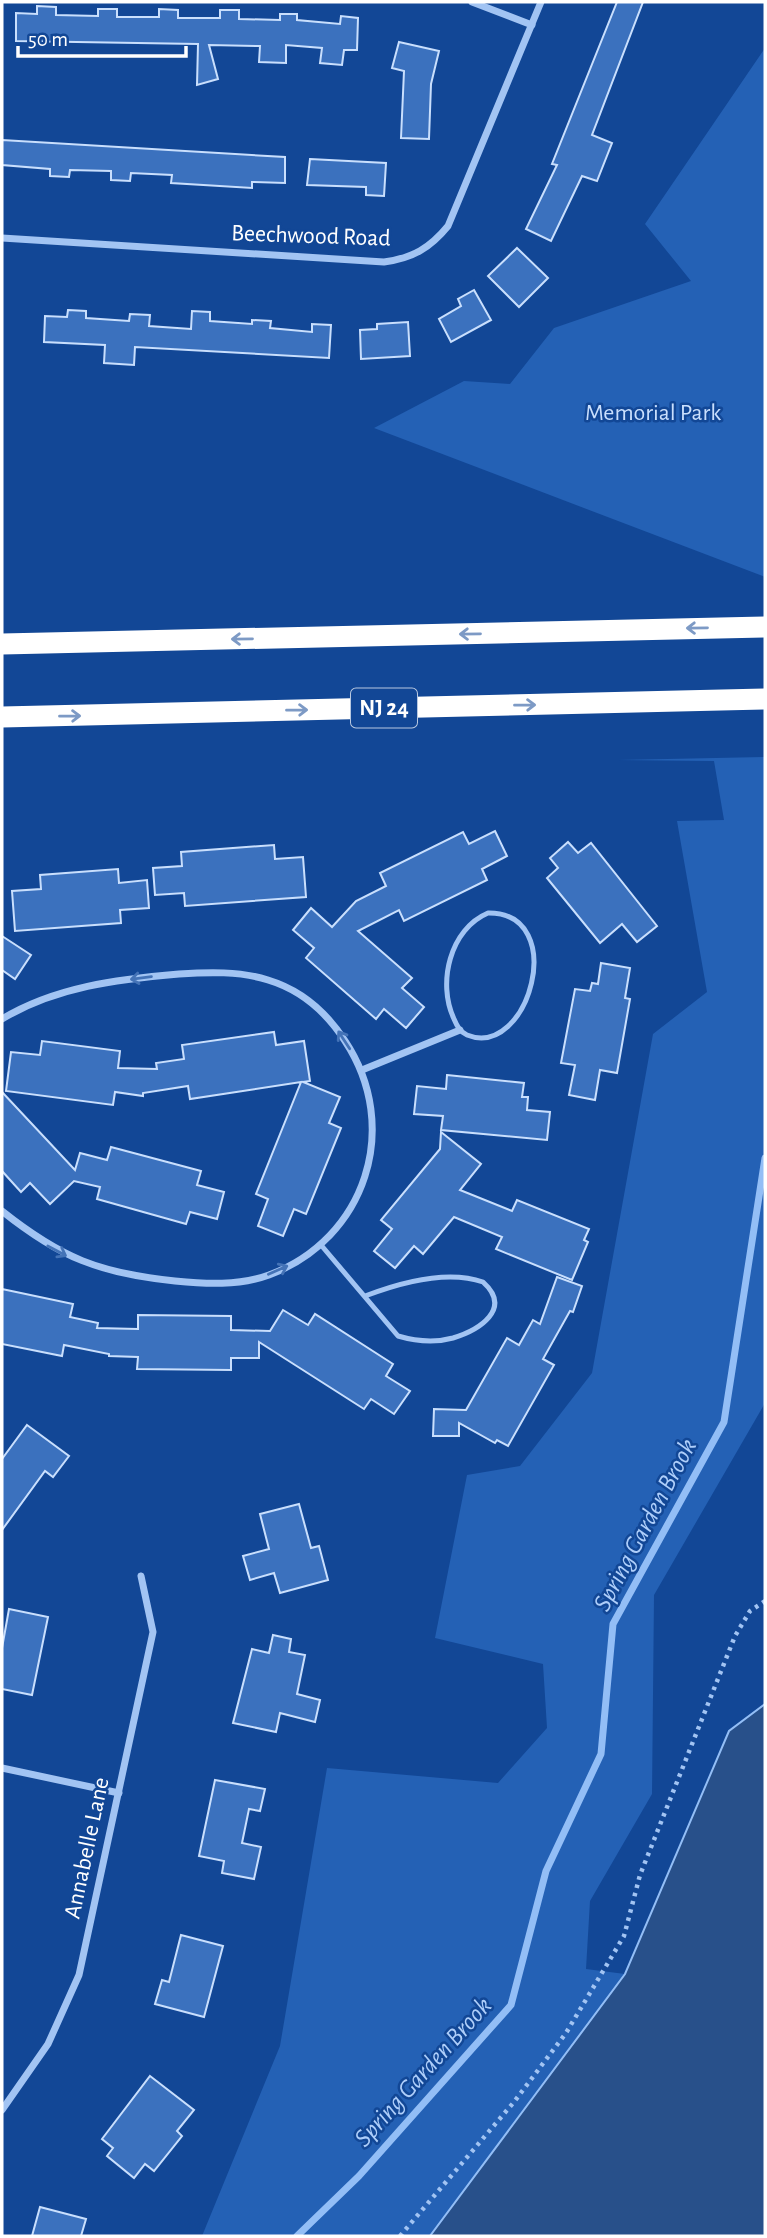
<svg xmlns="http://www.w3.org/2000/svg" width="767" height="2238" viewBox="0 0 767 2238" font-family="'Alegreya Sans',sans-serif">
<rect width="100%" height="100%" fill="#124796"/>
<!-- green -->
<g fill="#2461b5">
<path d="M 765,48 L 765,577 L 374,428 L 464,381 L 510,384 L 554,328 L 691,281 L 645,224 Z"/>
<path d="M 765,757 L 765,1403 L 654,1595 L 652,1794 L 590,1901 L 586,1969 L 625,1974 L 430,2236 L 202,2236 L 280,2046 L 327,1768 L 498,1783 L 547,1728 L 543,1664 L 435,1638 L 467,1475 L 520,1466 L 592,1373 L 653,1034 L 707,992 L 677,821 L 724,820 L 714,761 L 618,760 Z"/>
</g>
<!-- water -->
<path fill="#28508a" stroke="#93bef6" stroke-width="2" d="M 765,1704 L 765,2236 L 430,2236 L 625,1974 L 729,1731 Z"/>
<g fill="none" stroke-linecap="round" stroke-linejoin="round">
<!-- stream -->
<path stroke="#93bef6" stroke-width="7" d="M 297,2236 L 359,2176 L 511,2005 L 546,1871 L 601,1754 L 613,1624 L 724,1422 L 765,1158"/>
</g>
<!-- building -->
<g fill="#3b71be" stroke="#c9dffd" stroke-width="2">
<path d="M 617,2 L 643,2 L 592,135 L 612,143 L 597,181 L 582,176 L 551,241 L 526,229 L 557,165 L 552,164 Z"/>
<path d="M 37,6 L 56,7 L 56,15 L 98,16 L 98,9 L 117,9 L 117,17 L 159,17 L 159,9 L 178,10 L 178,18 L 220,18 L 220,10 L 239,10 L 239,19 L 280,20 L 280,14 L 297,14 L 297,20 L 340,24 L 341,16 L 358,18 L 357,50 L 344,50 L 342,65 L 320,63 L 322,48 L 286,45 L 286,63 L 259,62 L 260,46 L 209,45 L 218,79 L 197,85 L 198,44 L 16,41 L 16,13 L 37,14 Z"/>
<path d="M 399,42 L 439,51 L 431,84 L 429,139 L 401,138 L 404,71 L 392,68 Z"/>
<path d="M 2,140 L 285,157 L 285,183 L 252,182 L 252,188 L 171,183 L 172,175 L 131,173 L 130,181 L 111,180 L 111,171 L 70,170 L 69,177 L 50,176 L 50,169 L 2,165 Z"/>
<path d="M 310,159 L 386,163 L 384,196 L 366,195 L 366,187 L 307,185 Z"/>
<path d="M 517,248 L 548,278 L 519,307 L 488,276 Z"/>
<path d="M 474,290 L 491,320 L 451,342 L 439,319 L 461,306 L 458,299 Z"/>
<path d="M 68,310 L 86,311 L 86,318 L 129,321 L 130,314 L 150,315 L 149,326 L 191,329 L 192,311 L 210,312 L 210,321 L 252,324 L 252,320 L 271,321 L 270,328 L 312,332 L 312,324 L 331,325 L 329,358 L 135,347 L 134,365 L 104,363 L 105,345 L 44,342 L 45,316 L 67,317 Z"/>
<path d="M 408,322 L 410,356 L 361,359 L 360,330 L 377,329 L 377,324 Z"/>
<path d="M 495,831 L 507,856 L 482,869 L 487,880 L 404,921 L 399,910 L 358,931 L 412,978 L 402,988 L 424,1007 L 406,1028 L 384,1009 L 376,1019 L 306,958 L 314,948 L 293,930 L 311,908 L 332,927 L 356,901 L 386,886 L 380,873 L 463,832 L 469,844 Z"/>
<path d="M 568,842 L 578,853 L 591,843 L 657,926 L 637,942 L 622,924 L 600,943 L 547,878 L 558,868 L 550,858 Z"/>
<path d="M 274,845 L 275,859 L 303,857 L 306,897 L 185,906 L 184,893 L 155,895 L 153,868 L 182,866 L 181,852 Z"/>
<path d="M 118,869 L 119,883 L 147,880 L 149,908 L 120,910 L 121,923 L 15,931 L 12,891 L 41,889 L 40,875 Z"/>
<path d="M 2,936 L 31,955 L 15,979 L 2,970 Z"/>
<path d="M 601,963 L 630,968 L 625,998 L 630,999 L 617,1073 L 600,1070 L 595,1100 L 569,1095 L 575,1065 L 561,1063 L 575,989 L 590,991 L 592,983 L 598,984 Z"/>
<path d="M 274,1032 L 276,1045 L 304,1041 L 310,1081 L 303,1082 L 340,1097 L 329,1123 L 341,1128 L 306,1214 L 294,1209 L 283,1236 L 258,1226 L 268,1199 L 256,1194 L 301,1082 L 190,1099 L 188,1086 L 143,1093 L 143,1096 L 115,1092 L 113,1105 L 6,1091 L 11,1052 L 40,1055 L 42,1041 L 120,1051 L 118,1068 L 157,1069 L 156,1063 L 184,1059 L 182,1045 Z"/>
<path d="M 447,1075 L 524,1083 L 522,1097 L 528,1097 L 527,1110 L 550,1112 L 547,1140 L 441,1130 L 443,1116 L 414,1114 L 417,1086 L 446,1089 Z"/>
<path d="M 2,1092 L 75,1170 L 80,1153 L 107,1160 L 111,1147 L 201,1171 L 197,1185 L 224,1192 L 217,1219 L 190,1212 L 186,1224 L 97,1199 L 100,1187 L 74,1181 L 50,1204 L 30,1183 L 21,1192 L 2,1171 Z"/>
<path d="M 441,1132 L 481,1164 L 460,1190 L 512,1211 L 517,1200 L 589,1229 L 584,1240 L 588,1242 L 572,1280 L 496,1249 L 502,1237 L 454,1217 L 423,1254 L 414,1246 L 395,1268 L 374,1251 L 392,1229 L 381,1220 L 440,1149 Z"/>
<path d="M 557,1277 L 582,1286 L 573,1312 L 570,1311 L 543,1359 L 554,1365 L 508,1446 L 497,1440 L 495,1443 L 459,1423 L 459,1436 L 433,1436 L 434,1409 L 466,1410 L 507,1338 L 519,1345 L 533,1320 L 540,1324 Z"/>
<path d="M 2,1289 L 73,1304 L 70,1317 L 98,1323 L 97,1328 L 138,1329 L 138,1315 L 231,1316 L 231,1330 L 270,1331 L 283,1310 L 308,1325 L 315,1314 L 393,1364 L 386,1376 L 410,1391 L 394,1414 L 371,1399 L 364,1409 L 259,1342 L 259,1358 L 231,1358 L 231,1370 L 137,1369 L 138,1357 L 109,1356 L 109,1354 L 64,1345 L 62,1356 L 2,1344 Z"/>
<path d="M 27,1425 L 69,1456 L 53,1477 L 45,1471 L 2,1530 L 2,1459 Z"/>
<path d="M 299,1504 L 311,1548 L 319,1546 L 328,1580 L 280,1593 L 274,1573 L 250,1580 L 243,1556 L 269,1549 L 260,1514 Z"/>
<path d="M 9,1609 L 48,1617 L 32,1695 L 2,1689 L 2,1648 Z"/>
<path d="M 273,1635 L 291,1639 L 289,1652 L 305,1655 L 297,1694 L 320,1700 L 315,1722 L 280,1713 L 276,1732 L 233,1723 L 252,1649 L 269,1653 Z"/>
<path d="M 215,1780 L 265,1789 L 260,1811 L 249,1809 L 242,1843 L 261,1847 L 254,1879 L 222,1873 L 224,1861 L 199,1856 Z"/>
<path d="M 181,1935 L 223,1946 L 204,2017 L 155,2004 L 162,1980 L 169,1982 Z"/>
<path d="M 150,2076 L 194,2110 L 177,2131 L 182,2136 L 154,2171 L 145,2164 L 134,2178 L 107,2156 L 113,2148 L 102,2139 Z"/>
<path d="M 40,2207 L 86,2219 L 81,2236 L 32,2236 Z"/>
</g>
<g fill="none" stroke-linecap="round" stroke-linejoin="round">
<!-- path -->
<path stroke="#a2c4f3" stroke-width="4.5" stroke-dasharray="3.5 5" stroke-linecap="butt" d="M 400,2236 L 514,2102 L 566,2033 L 624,1936 L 640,1875 L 735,1636 L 750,1611 L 765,1601"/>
<!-- service -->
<g stroke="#a2c4f3" stroke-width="5">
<path d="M 488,913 C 570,912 529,1060 467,1035 C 460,1032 457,1026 454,1019 C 437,983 450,929 488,913 Z"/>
<path d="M 321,1245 L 398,1336 C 415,1341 435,1343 453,1338 C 479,1330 513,1309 483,1282 C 446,1269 399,1283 365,1296"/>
</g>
<!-- minor -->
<g stroke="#a2c4f3" stroke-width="7">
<path d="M 472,2 L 532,25"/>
<path d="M 2,238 L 384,262 C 413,258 430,248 448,226 L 541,2"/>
<path d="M 2,1019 C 55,987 118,979 179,974 C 208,972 240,971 268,980 C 301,990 327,1013 345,1041 C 402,1127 366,1239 269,1275 C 239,1286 205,1284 175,1281 C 99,1273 61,1258 2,1211"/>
<path d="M 362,1070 L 460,1030"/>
<path d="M 2,1768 L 119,1793"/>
<path d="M 2,2110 L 48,2044 L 79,1975 L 153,1632 L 141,1576"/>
</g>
<!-- motorway -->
<g stroke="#fff" stroke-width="21">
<path d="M 2,644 L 765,627"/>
<path d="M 2,717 L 765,699"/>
</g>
</g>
<!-- one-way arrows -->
<defs><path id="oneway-shaft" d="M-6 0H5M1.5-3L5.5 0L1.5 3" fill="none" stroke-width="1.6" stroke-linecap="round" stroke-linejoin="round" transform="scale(1.75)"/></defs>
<g stroke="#7d9ac5">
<use href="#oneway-shaft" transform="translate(697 628) rotate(179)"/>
<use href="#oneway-shaft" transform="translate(470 634) rotate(179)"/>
<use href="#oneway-shaft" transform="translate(242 639) rotate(179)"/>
<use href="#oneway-shaft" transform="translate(525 705) rotate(-1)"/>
<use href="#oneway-shaft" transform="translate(297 710) rotate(-1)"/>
<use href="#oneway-shaft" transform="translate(70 716) rotate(-1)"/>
</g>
<g stroke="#4473b7">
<use href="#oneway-shaft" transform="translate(141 978) rotate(173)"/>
<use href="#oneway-shaft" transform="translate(344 1040) rotate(-123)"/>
<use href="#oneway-shaft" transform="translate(57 1251) rotate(28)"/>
<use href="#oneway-shaft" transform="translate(278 1270) rotate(-24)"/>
</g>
<g text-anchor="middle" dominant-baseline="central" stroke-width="5" stroke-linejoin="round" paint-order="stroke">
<!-- shield labels -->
<rect fill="#124796" stroke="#b8c8e0" stroke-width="2" x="351" y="688.5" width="66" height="39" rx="5"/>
<g font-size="23" font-weight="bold" fill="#fff">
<text x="384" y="708">NJ 24</text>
</g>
<!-- street labels -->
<g font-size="24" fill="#fff" stroke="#124796">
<text transform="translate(311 236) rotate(2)">Beechwood Road</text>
<text transform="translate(87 1848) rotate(-78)">Annabelle Lane</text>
</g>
<!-- park labels -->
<g font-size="24" fill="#c9dffd" stroke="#124796">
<text x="653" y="413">Memorial Park</text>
</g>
<!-- water labels -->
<g font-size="26" font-style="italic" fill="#aecefa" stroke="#124796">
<text transform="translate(645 1525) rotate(-62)">Spring Garden Brook</text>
<text transform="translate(423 2072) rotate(-48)">Spring Garden Brook</text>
</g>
</g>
<!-- border -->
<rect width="767" height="2238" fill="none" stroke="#ffffff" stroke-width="7"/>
<!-- scale -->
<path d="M18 46v10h168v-10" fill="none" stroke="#ffffff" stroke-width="3.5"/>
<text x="28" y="46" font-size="21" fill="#ffffff" stroke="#124796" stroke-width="5" paint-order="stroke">50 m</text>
</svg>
